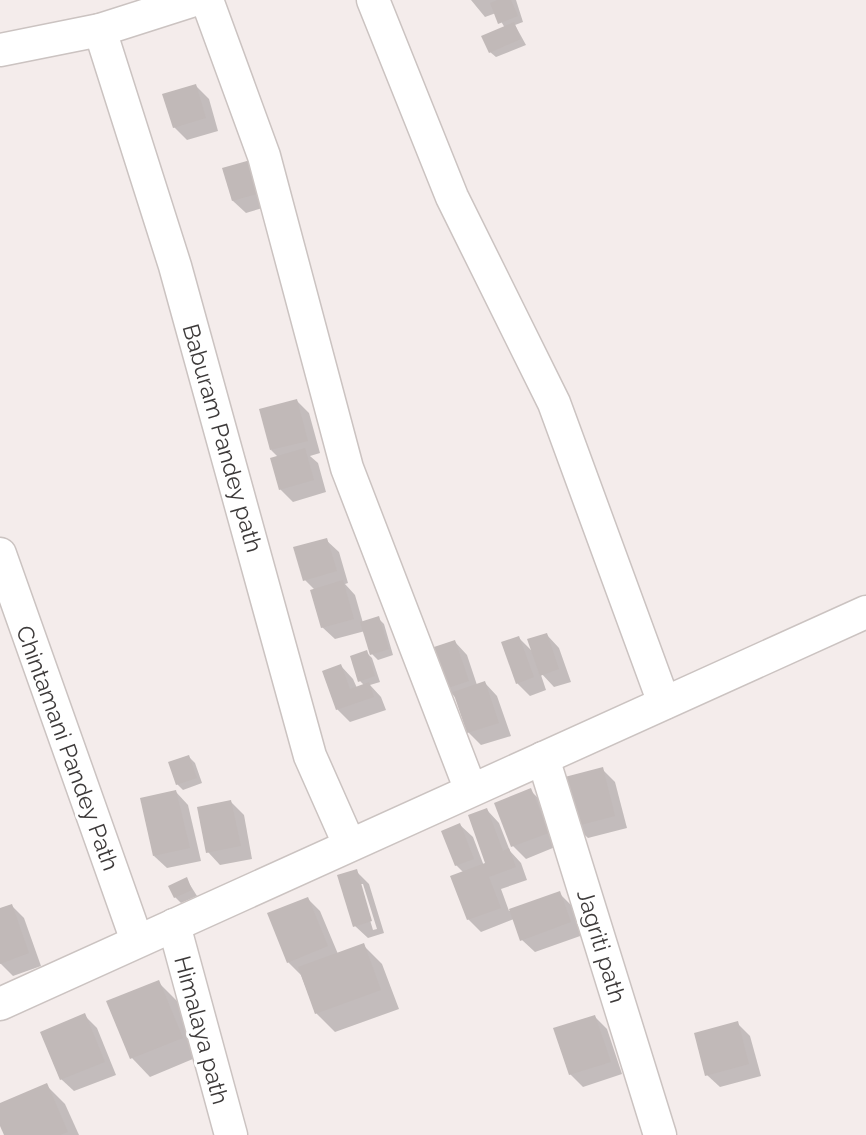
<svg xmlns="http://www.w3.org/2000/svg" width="866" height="1135" viewBox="0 0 866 1135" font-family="Raleway,sans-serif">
<rect width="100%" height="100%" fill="#f4eceb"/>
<!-- shadow -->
<g fill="#0003" fill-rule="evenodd">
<path d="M 471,0 L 516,0 L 523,22 L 515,25 L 526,45 L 496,57 L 490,52 L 505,28 L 496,13 L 485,17 Z"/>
<path d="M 196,86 L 209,99 L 218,131 L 187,140 L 174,127 Z"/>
<path d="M 224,169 L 276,204 L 246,213 L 233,201 Z"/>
<path d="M 297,401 L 309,413 L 320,453 L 310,456 L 318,463 L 326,492 L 293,502 L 280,489 L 279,458 L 271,450 Z"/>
<path d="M 326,540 L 339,552 L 348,583 L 345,584 L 355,595 L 363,623 L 378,618 L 384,624 L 393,655 L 378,660 L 372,654 L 365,631 L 335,639 L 322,627 L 315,590 L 305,580 Z"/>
<path d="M 547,635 L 559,648 L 571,682 L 554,687 L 540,672 L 546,690 L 530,696 L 517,683 L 519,638 L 534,653 Z"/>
<path d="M 455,642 L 467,655 L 477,685 L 485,683 L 497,696 L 511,736 L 481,745 L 468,732 L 457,699 L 446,688 Z"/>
<path d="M 366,652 L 372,658 L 380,682 L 370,685 L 381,697 L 386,710 L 350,722 L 337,709 L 341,666 L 353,679 L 357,688 L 365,686 L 360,681 Z"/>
<path d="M 189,757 L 195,763 L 202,783 L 183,790 L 177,784 Z"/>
<path d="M 602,769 L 615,782 L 627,828 L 588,838 L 575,826 Z"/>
<path d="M 530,790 L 543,803 L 560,845 L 526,859 L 513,846 Z"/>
<path d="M 176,792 L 188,805 L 201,861 L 167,868 L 154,856 Z"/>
<path d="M 231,802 L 244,815 L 252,859 L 220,865 L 208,852 Z"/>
<path d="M 487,810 L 499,823 L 510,851 L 521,863 L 527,880 L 501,889 L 509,911 L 559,893 L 572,906 L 583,935 L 535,952 L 522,940 L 514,919 L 481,932 L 468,919 L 464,873 L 456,865 L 460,825 L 473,837 L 484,866 L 488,864 Z"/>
<path d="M 356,871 L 369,884 L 384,933 L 368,938 L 355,926 ZM 359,884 L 363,884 L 377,929 L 373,930 Z"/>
<path d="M 187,880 L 197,896 L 181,903 L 175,897 Z"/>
<path d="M 308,899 L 320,911 L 338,954 L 363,945 L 382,964 L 399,1009 L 335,1032 L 316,1013 L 301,975 L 288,962 Z"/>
<path d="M 12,906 L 24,918 L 41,966 L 13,976 L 0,963 L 0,910 Z"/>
<path d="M 158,982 L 177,1001 L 200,1056 L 150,1077 L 132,1058 Z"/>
<path d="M 84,1015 L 97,1028 L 116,1075 L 74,1091 L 61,1079 Z"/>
<path d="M 595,1017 L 607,1029 L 622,1074 L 583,1087 L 570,1074 Z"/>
<path d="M 737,1023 L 750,1036 L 761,1076 L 720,1087 L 707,1075 Z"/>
<path d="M 46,1085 L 65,1104 L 79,1135 L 6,1135 L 0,1121 L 0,1105 Z"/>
</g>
<!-- building -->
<g fill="#c1b9b8">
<path d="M 497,0 L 511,0 L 518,16 L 498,24 L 490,3 Z"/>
<path d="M 514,22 L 521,39 L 489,53 L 481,36 Z"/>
<path d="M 196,84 L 206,118 L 173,128 L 162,94 Z"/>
<path d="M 254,159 L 264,192 L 232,201 L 222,168 Z"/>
<path d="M 297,399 L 308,441 L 270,450 L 259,409 Z"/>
<path d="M 305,448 L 314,480 L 279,490 L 270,458 Z"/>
<path d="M 327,538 L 337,571 L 303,581 L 293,547 Z"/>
<path d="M 343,580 L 354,619 L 321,628 L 310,590 Z"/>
<path d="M 379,616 L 389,649 L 370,655 L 360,622 Z"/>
<path d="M 547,633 L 559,669 L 540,676 L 527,639 Z"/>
<path d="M 519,636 L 534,677 L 516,684 L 501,642 Z"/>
<path d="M 455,640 L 469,681 L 445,689 L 431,648 Z"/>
<path d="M 367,650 L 375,676 L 358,682 L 350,656 Z"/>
<path d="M 341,664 L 350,689 L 369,682 L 374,697 L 336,710 L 322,671 Z"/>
<path d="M 485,681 L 499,723 L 467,733 L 453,692 Z"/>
<path d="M 189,755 L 197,778 L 176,785 L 168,762 Z"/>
<path d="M 603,767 L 615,816 L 573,827 L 561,778 Z"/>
<path d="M 531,788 L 549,833 L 511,847 L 494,803 Z"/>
<path d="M 176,790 L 190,848 L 153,856 L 140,798 Z"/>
<path d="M 231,800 L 241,846 L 206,853 L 197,807 Z"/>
<path d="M 487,808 L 503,851 L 509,848 L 516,867 L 489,877 L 501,908 L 467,920 L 450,876 L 485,863 L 468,815 Z"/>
<path d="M 460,823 L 474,859 L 455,866 L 441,831 Z"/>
<path d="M 357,869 L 372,921 L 353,927 L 337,875 Z"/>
<path d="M 187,877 L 192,890 L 174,898 L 168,886 Z"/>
<path d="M 560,891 L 571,922 L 520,941 L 509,909 Z"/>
<path d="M 308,897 L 328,946 L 287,963 L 267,913 Z"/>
<path d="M 12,904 L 29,953 L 0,964 L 0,908 Z"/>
<path d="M 364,943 L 381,990 L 315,1014 L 298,967 Z"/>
<path d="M 159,980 L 183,1038 L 130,1059 L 106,1001 Z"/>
<path d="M 85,1013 L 105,1062 L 60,1080 L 40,1032 Z"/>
<path d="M 595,1015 L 611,1062 L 569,1075 L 553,1028 Z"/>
<path d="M 738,1021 L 749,1064 L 705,1076 L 694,1033 Z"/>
<path d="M 47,1083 L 68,1132 L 60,1135 L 4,1135 L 0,1126 L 0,1103 Z"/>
</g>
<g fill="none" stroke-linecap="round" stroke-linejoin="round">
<defs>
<g id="minor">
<path d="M 207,0 L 264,156 L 347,468 L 470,788"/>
<path d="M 373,0 L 452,197 L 554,403 L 664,703"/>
<path d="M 100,30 L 175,266 L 310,756 L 349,844"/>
<path d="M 0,50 L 100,30 L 194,0"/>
<path d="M 0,554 L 137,941"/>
<path d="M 543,758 L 660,1135"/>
<path d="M 174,925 L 231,1135"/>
<path d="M 0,1004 L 866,612"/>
</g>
</defs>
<!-- minor casing -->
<use href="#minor" stroke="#cbc3c1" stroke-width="35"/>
<!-- minor -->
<use href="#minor" stroke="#fff" stroke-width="32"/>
</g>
<g text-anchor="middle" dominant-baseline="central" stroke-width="6" stroke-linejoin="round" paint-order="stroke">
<!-- street labels -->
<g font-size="23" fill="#3d3a3a" stroke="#fff">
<text transform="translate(223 438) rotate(74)">Baburam Pandey path</text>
<text transform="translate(68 748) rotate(70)">Chintamani Pandey Path</text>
<text transform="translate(602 946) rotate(73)">Jagriti path</text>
<text transform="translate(202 1030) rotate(75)">Himalaya path</text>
</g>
</g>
</svg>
